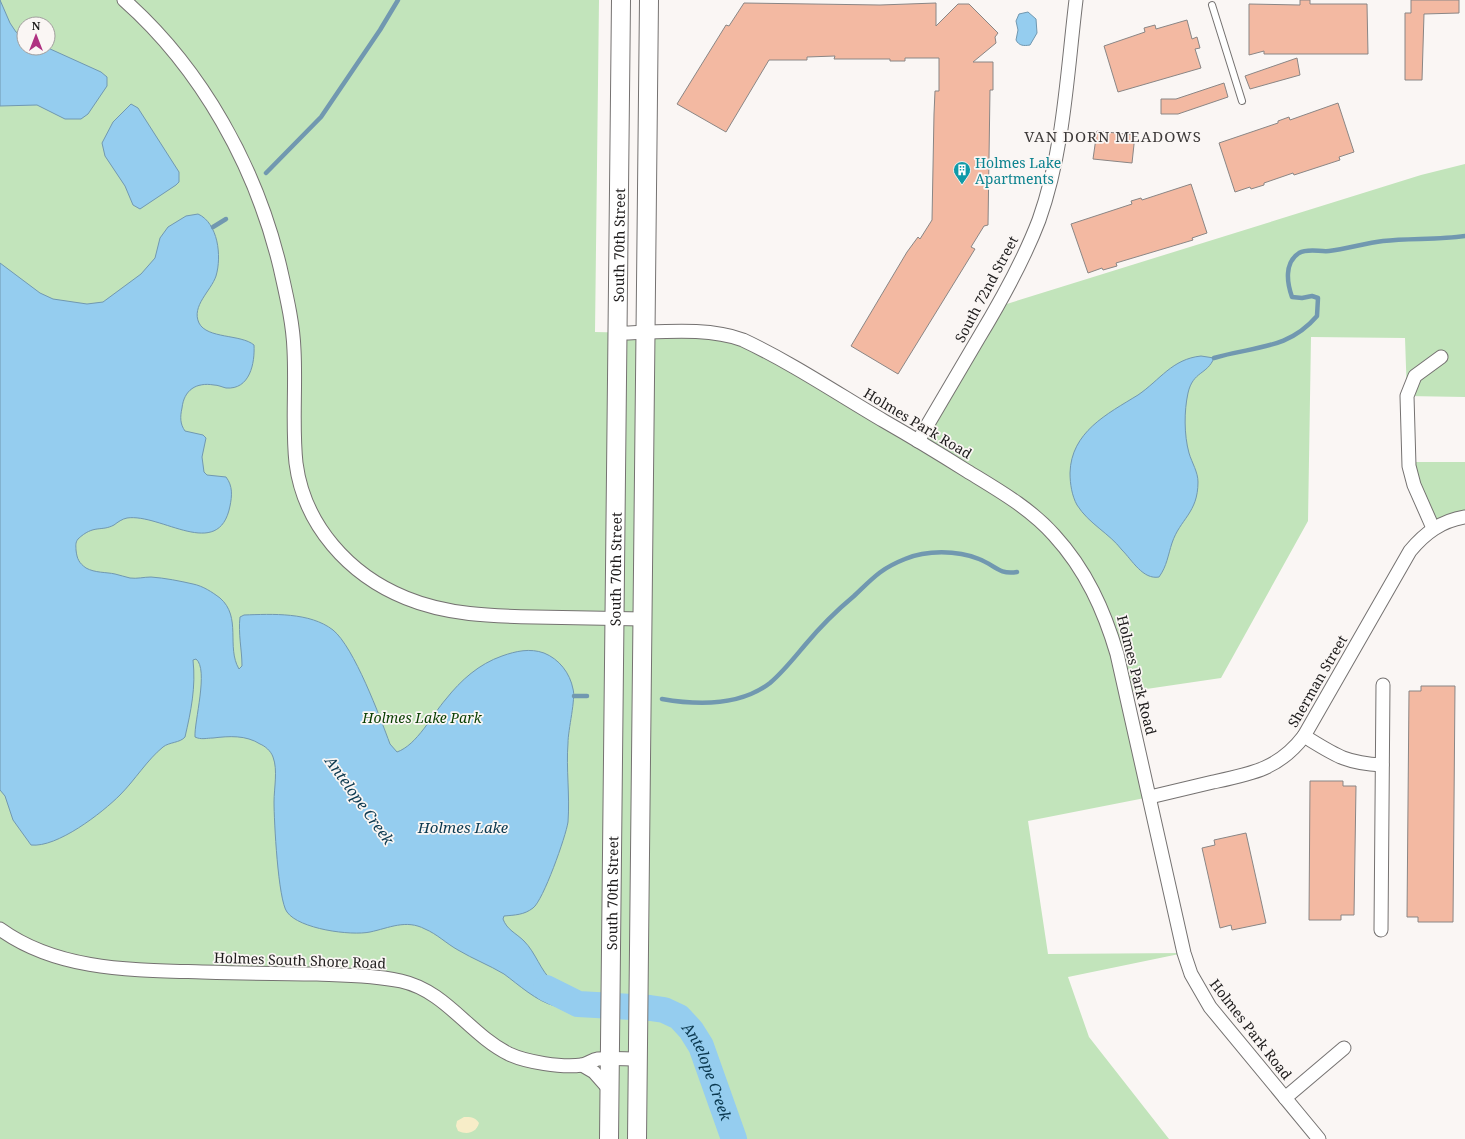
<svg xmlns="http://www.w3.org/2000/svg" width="1465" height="1139" viewBox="0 0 1465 1139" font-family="'Noto Serif',serif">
<rect width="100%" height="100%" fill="#faf6f4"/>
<!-- green -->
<g fill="#c2e4bb" fill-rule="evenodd">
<path d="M 0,0 L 599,0 L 595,332 L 729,335 L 918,441 L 997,307 L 1421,175 L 1465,164 L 1465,397 L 1407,396 L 1405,338 L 1311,337 L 1308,521 L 1221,678 L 1126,692 L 1150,797 L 1028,821 L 1048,954 L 1184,953 L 1068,977 L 1089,1037 L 1169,1139 L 0,1139 ZM 24,24 L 48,24 L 48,48 L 24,48 Z"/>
<path d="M 1409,462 L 1465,462 L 1465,517 L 1433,528 Z"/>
</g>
<!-- sand -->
<path fill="#f7edc8" d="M 464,1117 C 471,1117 475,1117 479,1123 C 476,1133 467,1135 458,1131 L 456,1126 L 457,1121 Z"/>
<!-- water -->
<g fill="#95cdef" stroke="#7198b0">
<path d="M 0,0 L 10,23 L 16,32 L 24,37 L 24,48 L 48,48 L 101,72 L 107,77 L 107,86 L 88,114 L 81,119 L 65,119 L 37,105 L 0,106 Z"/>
<path d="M 1028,12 L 1036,19 L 1037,33 L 1030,45 C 1024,46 1019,46 1016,40 L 1018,30 L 1016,21 L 1019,14 Z"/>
<path d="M 131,104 L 138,108 L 179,172 L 179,182 L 176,185 L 140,209 L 133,205 L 125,186 L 105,156 L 102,143 L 113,122 Z"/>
<path d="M 198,214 C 218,223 222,256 216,276 C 211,291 191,306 199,323 C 207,339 241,334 254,345 C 255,363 250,390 226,388 C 222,387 218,385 214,385 C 196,382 184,390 182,408 C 180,417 180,424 185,431 L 203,435 L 206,438 L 202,457 L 204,472 L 207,475 L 226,477 C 233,486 232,496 230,506 C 219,562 161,513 127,518 C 122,519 118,522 114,525 C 101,532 94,524 78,539 C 75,543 76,546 76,550 C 77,559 79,563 86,568 C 95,573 106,572 115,574 C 120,575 125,577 130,578 C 137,579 144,577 151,577 C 165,578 180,581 193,584 C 203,586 212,592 220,598 C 242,617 226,647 239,669 L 242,666 C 242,650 238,634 240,617 L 244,615 C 272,614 310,612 333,630 C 354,647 380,717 390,744 L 397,752 C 417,745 432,715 446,699 C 461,680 479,664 502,656 C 516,651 530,648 544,653 C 559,659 570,673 573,689 C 576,698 568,730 568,743 C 566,769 570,795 568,822 C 566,836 543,901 533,908 C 524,915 515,915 504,916 L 503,919 C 507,930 516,933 524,941 C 536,953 540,970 553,982 C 563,991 572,991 578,1004 C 572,1009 562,1009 555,1006 C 536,1001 519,985 504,974 C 489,965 473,959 458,950 C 447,944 437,934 425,929 C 406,919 389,928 370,932 C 351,936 299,929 287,912 C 278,900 274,820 274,802 C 274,788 278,770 273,757 C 271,751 265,746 260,744 C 246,735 229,736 213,738 C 207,738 201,740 195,737 C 194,722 209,669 196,659 L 193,660 C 196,687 191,711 185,737 C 180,743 169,742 163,747 C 147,760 135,780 120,795 C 102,813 57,848 31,845 L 13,820 L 5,796 L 0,790 L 0,263 L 40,293 L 53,299 L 87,304 L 103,302 L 141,274 L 155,258 L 160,238 L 168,227 L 186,216 Z"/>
<path d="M 1201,356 L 1214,358 C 1207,375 1193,371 1188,393 C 1184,411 1184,435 1189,453 C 1192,463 1198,472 1198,482 C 1198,513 1180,519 1172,543 C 1168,555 1167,566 1159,577 C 1143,580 1132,560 1122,550 C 1109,533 1089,524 1077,505 C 1072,496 1070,484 1070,473 C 1071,432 1107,414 1138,395 C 1160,380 1172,359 1201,356 Z"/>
</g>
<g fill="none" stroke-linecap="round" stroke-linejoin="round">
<!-- stream -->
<g stroke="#7198b0" stroke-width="4.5">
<path d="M 266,173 L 321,117 L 380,30 L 398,0"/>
<path d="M 213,227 L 226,219"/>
<path d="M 1214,358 C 1254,346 1288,350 1317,316 L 1318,298 L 1312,296 L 1302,298 L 1292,297 C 1287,283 1284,263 1299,253 C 1308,248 1320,252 1329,251 C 1347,249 1365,243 1383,241 C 1410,238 1438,240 1465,236"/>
<path d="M 574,696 L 587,696"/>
<path d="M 662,699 C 696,705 740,706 770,683 C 783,672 794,658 805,645 C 820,627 836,611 854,596 C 873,578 880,569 905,559 C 926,550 957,550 979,559 C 995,565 998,575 1017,572"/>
</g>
<!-- river -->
<path stroke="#95cdef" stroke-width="26" id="s1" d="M 546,988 L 578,1004 L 650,1008 L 664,1010 L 679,1017 L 691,1030 L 701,1046 L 734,1139"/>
</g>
<!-- building -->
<g fill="#f3b9a2" stroke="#8a8685">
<path d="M 1300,0 L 1310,0 L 1310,4 L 1367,4 L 1368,54 L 1264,54 L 1264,51 L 1249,55 L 1249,4 L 1300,5 Z"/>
<path d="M 1411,0 L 1459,0 L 1459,13 L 1424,14 L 1422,80 L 1405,80 L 1405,13 L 1411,13 Z"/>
<path d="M 744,3 L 880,5 L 936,3 L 936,26 L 958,4 L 969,4 L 998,33 L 995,37 L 996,43 L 973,62 L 993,62 L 993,90 L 990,90 L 988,225 L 984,226 L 971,247 L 975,249 L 898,374 L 851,346 L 907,252 L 918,237 L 920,239 L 932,220 L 934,114 L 935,91 L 939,91 L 939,58 L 905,58 L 905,61 L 890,61 L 890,59 L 834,59 L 835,56 L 807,57 L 807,60 L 769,60 L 726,132 L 677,104 L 726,25 L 729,26 Z"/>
<path d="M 1187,20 L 1192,39 L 1197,37 L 1200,48 L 1195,49 L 1201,68 L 1118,92 L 1104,46 L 1145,32 L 1144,28 L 1155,25 L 1156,29 Z"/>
<path d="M 1297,58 L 1300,75 L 1250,89 L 1245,76 Z"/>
<path d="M 1224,83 L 1228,97 L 1178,114 L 1161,114 L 1161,99 L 1176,99 Z"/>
<path d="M 1338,103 L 1354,152 L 1339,157 L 1340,160 L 1294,175 L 1293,173 L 1264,183 L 1264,185 L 1251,189 L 1250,187 L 1235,192 L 1219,143 L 1278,123 L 1278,121 L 1289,117 L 1290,120 Z"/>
<path d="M 1097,131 L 1135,135 L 1132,163 L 1093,159 Z"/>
<path d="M 1191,184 L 1207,233 L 1192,238 L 1193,240 L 1116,263 L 1117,266 L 1103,270 L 1102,268 L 1088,273 L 1071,224 L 1132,204 L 1131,201 L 1141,198 L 1142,200 Z"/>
<path d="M 1421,686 L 1455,686 L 1453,922 L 1418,922 L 1418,917 L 1407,917 L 1409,691 L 1421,691 Z"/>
<path d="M 1310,781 L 1343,781 L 1343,786 L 1356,786 L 1354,915 L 1341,915 L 1341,920 L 1309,920 Z"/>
<path d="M 1246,833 L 1266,923 L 1232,930 L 1231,925 L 1220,928 L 1202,848 L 1215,845 L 1214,840 Z"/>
</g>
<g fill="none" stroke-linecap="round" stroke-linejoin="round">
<defs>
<path id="lane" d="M 1212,5 L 1242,101"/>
<g id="street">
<path d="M 124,0 C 202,69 256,167 280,267 C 286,294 293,322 294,350 C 296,388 292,426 296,463 C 304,525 349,575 406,598 C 447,615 491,616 535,617 C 571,618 607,618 643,619"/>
<path d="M 616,333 C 656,333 705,326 743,340 C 792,363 838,394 884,421 C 912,437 940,454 967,471 C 998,490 1030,508 1054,535 C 1086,570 1104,610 1117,654 L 1184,953 L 1191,974 L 1210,1007 L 1319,1139"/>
<path d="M 918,441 C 938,407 958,373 978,339 C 1001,301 1023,262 1039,220 C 1064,150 1067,74 1076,0"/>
<path d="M 1433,528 L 1414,485 L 1409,466 L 1407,396 L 1415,376 L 1441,357"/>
<path d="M 1304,736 C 1335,755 1345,763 1382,765"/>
<path d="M 1150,797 C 1171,792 1192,787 1213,782 C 1251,774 1279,769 1304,736 L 1410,551 C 1425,533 1441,521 1465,517"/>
<path d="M 0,929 C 58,971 133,970 202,972 C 240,973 278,974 317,974 C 344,975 373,975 401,981 C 446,991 469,1034 509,1054 C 526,1062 562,1068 582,1065 C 587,1064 592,1060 598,1059 C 611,1058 625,1059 638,1059"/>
<path d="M 1381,930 L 1383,685"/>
<path d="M 582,1065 L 594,1072 L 609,1089"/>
<path d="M 1285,1098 L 1344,1048"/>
</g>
<g id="secondary">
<path id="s2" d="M 609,1139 L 621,0"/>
<path d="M 637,1139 L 649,0"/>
</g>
</defs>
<!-- lane casing -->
<use href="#lane" stroke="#757271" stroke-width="8"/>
<!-- street casing -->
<use href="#street" stroke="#757271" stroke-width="15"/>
<!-- secondary casing -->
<use href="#secondary" stroke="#757271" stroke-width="20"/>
<!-- lane -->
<use href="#lane" stroke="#fff" stroke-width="6"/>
<!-- street -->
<use href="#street" stroke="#fff" stroke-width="13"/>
<!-- secondary -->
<use href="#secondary" stroke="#fff" stroke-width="18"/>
</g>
<!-- icons -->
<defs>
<symbol id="building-pin" viewBox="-11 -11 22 30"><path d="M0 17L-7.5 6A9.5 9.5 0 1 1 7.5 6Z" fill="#0f9aa8" stroke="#faf6f4"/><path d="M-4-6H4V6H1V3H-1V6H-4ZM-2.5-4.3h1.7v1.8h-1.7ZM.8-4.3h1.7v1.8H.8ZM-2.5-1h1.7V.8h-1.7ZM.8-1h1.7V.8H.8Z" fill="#fff"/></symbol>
</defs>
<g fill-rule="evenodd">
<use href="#building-pin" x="952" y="160" width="20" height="27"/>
</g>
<g text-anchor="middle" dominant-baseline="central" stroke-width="3.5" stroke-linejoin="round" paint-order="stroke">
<!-- culture labels -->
<g font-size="14" fill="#0d838f" stroke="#faf6f4" text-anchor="start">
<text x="975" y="162">Holmes Lake<tspan x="975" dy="16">Apartments</tspan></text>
</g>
<!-- street labels -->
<g font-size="14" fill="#1e1c1c" stroke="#faf6f4">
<text stroke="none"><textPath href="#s2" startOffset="894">South 70th Street</textPath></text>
<text transform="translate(986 289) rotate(-62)">South 72nd Street</text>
<text transform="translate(918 423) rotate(31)">Holmes Park Road</text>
<text stroke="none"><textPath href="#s2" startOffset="570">South 70th Street</textPath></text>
<text transform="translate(1137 675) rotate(76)">Holmes Park Road</text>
<text transform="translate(1317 681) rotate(-60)">Sherman Street</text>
<text stroke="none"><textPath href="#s2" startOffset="246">South 70th Street</textPath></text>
<text transform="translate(300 960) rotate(2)">Holmes South Shore Road</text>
<text transform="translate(1251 1029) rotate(52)">Holmes Park Road</text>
</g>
<!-- park labels -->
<g font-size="14" font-style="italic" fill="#093e00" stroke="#faf6f4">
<text x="422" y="717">Holmes Lake Park</text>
</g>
<!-- neighbourhood labels -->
<g font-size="15" letter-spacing="1" fill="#3c3938" stroke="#faf6f4">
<text x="1113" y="136">VAN DORN MEADOWS</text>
</g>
<!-- water labels -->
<g font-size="15" font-style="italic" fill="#0b3950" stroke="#faf6f4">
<text transform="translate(360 800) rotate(54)">Antelope Creek</text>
<text x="463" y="827">Holmes Lake</text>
<text stroke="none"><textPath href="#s1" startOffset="201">Antelope Creek</textPath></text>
</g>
</g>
<!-- north arrow -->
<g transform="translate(36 36)"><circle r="19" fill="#faf6f4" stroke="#a29f9e"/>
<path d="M0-3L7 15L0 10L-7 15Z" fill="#af3181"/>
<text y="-6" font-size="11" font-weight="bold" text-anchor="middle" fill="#1e1c1c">N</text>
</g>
</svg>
